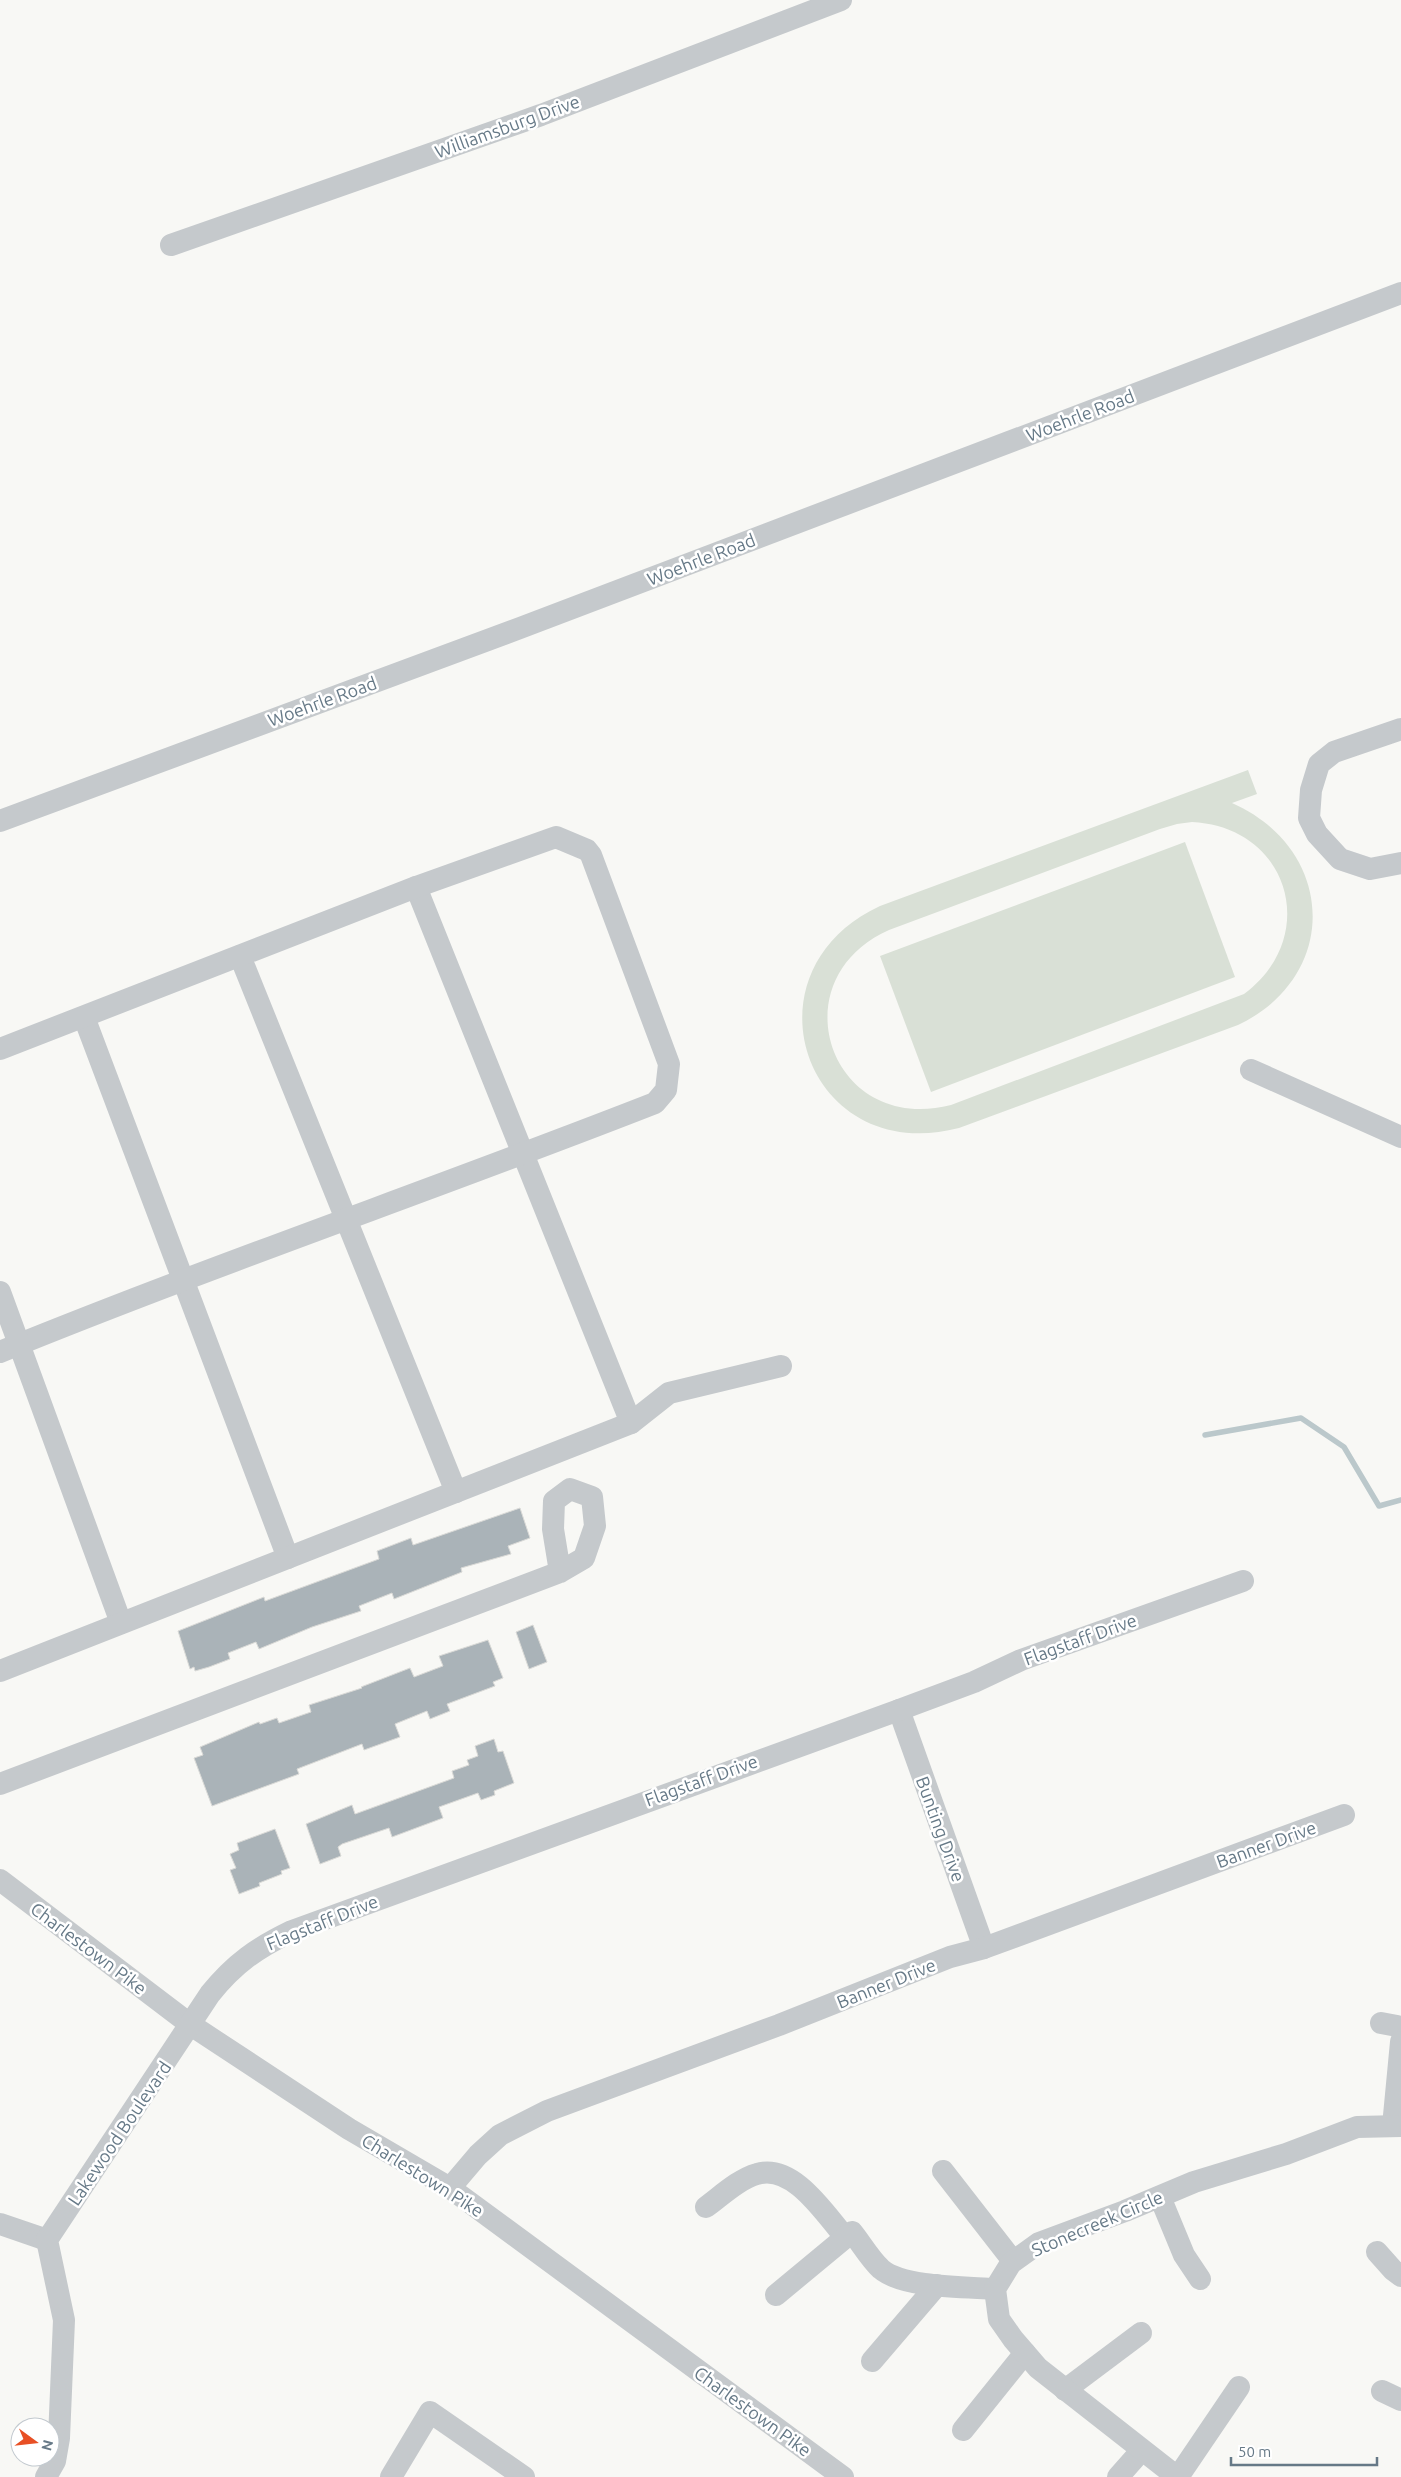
<svg xmlns="http://www.w3.org/2000/svg" width="1401" height="2477" viewBox="0 0 1401 2477" font-family="Ubuntu,sans-serif">
<rect width="100%" height="100%" fill="#f8f8f5"/>
<!-- green -->
<g fill="#d9e0d6" fill-rule="evenodd">
<path d="M 1248,770 L 1257,794 L 1232,803 C 1336,849 1341,976 1238,1025 L 959,1128 C 806,1168 738,972 880,906 ZM 1192,822 C 1290,827 1321,937 1244,994 L 951,1105 C 830,1136 777,980 889,930 L 1160,829 L 1177,824 Z"/>
<path d="M 1185,842 L 1235,977 L 931,1092 L 880,956 Z"/>
</g>
<g fill="none" stroke-linecap="round" stroke-linejoin="round">
<!-- stream -->
<path stroke="#bbc8cb" stroke-width="5.5" d="M 1205,1435 L 1301,1418 L 1344,1447 L 1379,1506 L 1401,1500"/>
</g>
<!-- building -->
<g fill="#aab3b8" stroke="#dadad7">
<path d="M 520,1508 L 530,1538 L 508,1546 L 511,1554 L 461,1568 L 462,1572 L 394,1599 L 392,1593 L 359,1606 L 361,1611 L 312,1627 L 259,1649 L 256,1642 L 228,1653 L 230,1659 L 209,1667 L 195,1671 L 194,1667 L 190,1669 L 178,1631 L 264,1597 L 265,1601 L 379,1559 L 377,1551 L 411,1538 L 413,1545 Z"/>
<path d="M 533,1625 L 547,1662 L 529,1669 L 516,1632 Z"/>
<path d="M 488,1640 L 503,1678 L 493,1682 L 495,1686 L 447,1704 L 450,1711 L 430,1719 L 427,1711 L 395,1724 L 400,1737 L 364,1750 L 362,1744 L 297,1769 L 299,1774 L 212,1806 L 194,1758 L 203,1755 L 200,1747 L 259,1722 L 260,1724 L 277,1718 L 279,1723 L 311,1712 L 309,1705 L 362,1688 L 361,1687 L 410,1668 L 414,1677 L 443,1666 L 439,1656 Z"/>
<path d="M 494,1739 L 498,1752 L 503,1751 L 514,1783 L 494,1791 L 495,1795 L 481,1800 L 478,1793 L 439,1807 L 443,1818 L 392,1837 L 389,1828 L 342,1844 L 338,1847 L 341,1856 L 320,1864 L 306,1824 L 352,1805 L 355,1814 L 454,1778 L 452,1771 L 469,1765 L 467,1760 L 478,1756 L 475,1746 Z"/>
<path d="M 275,1829 L 290,1868 L 281,1871 L 282,1874 L 259,1883 L 260,1886 L 239,1894 L 230,1870 L 236,1868 L 230,1854 L 239,1850 L 237,1843 Z"/>
</g>
<g fill="none" stroke-linecap="round" stroke-linejoin="round">
<!-- minor -->
<g stroke="#c5c9cc" stroke-width="22">
<path d="M 171,245 L 541,115 L 841,0"/>
<path d="M 1401,729 L 1334,752 L 1319,764 L 1311,790 L 1309,818 L 1317,834 L 1340,859 L 1370,869 L 1401,863"/>
<path d="M 0,821 L 520,628 L 1401,293"/>
<path d="M 416,887 L 631,1423"/>
<path d="M 240,956 L 456,1492"/>
<path d="M 84,1017 L 288,1558"/>
<path d="M 0,1049 L 416,887 L 556,837 L 587,850 L 591,855 L 669,1064 L 666,1090 L 655,1103 C 438,1188 216,1264 0,1352"/>
<path d="M 1251,1070 L 1401,1137"/>
<path d="M 0,1292 L 121,1623"/>
<path d="M 0,1671 L 631,1423 L 669,1393 L 781,1366"/>
<path d="M 899,1710 L 984,1948"/>
<path d="M 0,1784 L 560,1572 L 584,1558 L 595,1526 L 592,1497 L 570,1489 L 554,1501 L 553,1529 L 560,1572"/>
<path d="M 0,1880 L 191,2025 L 349,2129 L 450,2188 L 843,2477"/>
<path d="M 1381,2023 L 1397,2026 L 1401,2031"/>
<path d="M 1393,2126 L 1401,2042"/>
<path d="M 943,2171 L 1013,2261"/>
<path d="M 450,2188 L 478,2155 L 500,2135 L 547,2111 L 779,2025 L 950,1957 L 984,1948 L 1344,1815"/>
<path d="M 1160,2197 L 1184,2255 L 1200,2279"/>
<path d="M 706,2207 C 721,2196 739,2179 757,2174 C 793,2163 825,2214 845,2237"/>
<path d="M 0,2224 L 47,2240"/>
<path d="M 1377,2252 L 1393,2270 L 1401,2276"/>
<path d="M 776,2295 L 852,2232 C 861,2243 870,2259 881,2269 C 903,2288 966,2287 995,2289"/>
<path d="M 872,2361 L 937,2285"/>
<path d="M 1065,2390 L 1141,2333"/>
<path d="M 1382,2391 L 1401,2400"/>
<path d="M 963,2430 L 1025,2353"/>
<path d="M 46,2477 L 55,2461 L 59,2438 L 64,2320 L 47,2240 L 210,1994 C 235,1963 257,1948 292,1931 L 899,1710 L 974,1682 L 1021,1660 L 1243,1581"/>
<path d="M 391,2477 L 430,2412 L 524,2477"/>
<path d="M 1118,2477 L 1141,2451"/>
<path d="M 1177,2477 L 1038,2368 L 1013,2339 L 999,2319 L 995,2289 L 1011,2263 L 1039,2243 L 1125,2211 L 1194,2182 L 1286,2154 L 1357,2127 L 1401,2126"/>
<path d="M 1178,2477 L 1239,2387"/>
</g>
</g>
<g text-anchor="middle" dominant-baseline="central" stroke-width="5" stroke-linejoin="round" paint-order="stroke">
<!-- street labels -->
<g font-size="18" fill="#667987" stroke="#fff">
<text transform="translate(507 126) rotate(-20)">Williamsburg Drive</text>
<text transform="translate(1080 415) rotate(-21)">Woehrle Road</text>
<text transform="translate(701 559) rotate(-21)">Woehrle Road</text>
<text transform="translate(322 701) rotate(-20)">Woehrle Road</text>
<text transform="translate(1080 1639) rotate(-20)">Flagstaff Drive</text>
<text transform="translate(701 1780) rotate(-20)">Flagstaff Drive</text>
<text transform="translate(941 1829) rotate(70)">Bunting Drive</text>
<text transform="translate(1266 1844) rotate(-20)">Banner Drive</text>
<text transform="translate(322 1922) rotate(-22)">Flagstaff Drive</text>
<text transform="translate(89 1948) rotate(37)">Charlestown Pike</text>
<text transform="translate(886 1983) rotate(-22)">Banner Drive</text>
<text transform="translate(119 2133) rotate(-56)">Lakewood Boulevard</text>
<text transform="translate(423 2175) rotate(32)">Charlestown Pike</text>
<text transform="translate(1097 2223) rotate(-23)">Stonecreek Circle</text>
<text transform="translate(753 2411) rotate(36)">Charlestown Pike</text>
</g>
</g>
<!-- north arrow -->
<g transform="translate(35 2442) rotate(105)"><circle r="24" fill="#ffffff" stroke="#c2c9cf"/>
<path d="M0-4L9 19L0 12L-9 19Z" fill="#e85025"/>
<text y="-8" font-size="14" font-weight="bold" text-anchor="middle" fill="#667987">N</text>
</g>
<!-- scale -->
<path d="M1231 2457v8h146v-8" fill="none" stroke="#667987" stroke-width="2.5"/>
<text x="1238" y="2457" font-size="15" fill="#667987" stroke="#ffffff" stroke-width="4" paint-order="stroke">50 m</text>
</svg>
